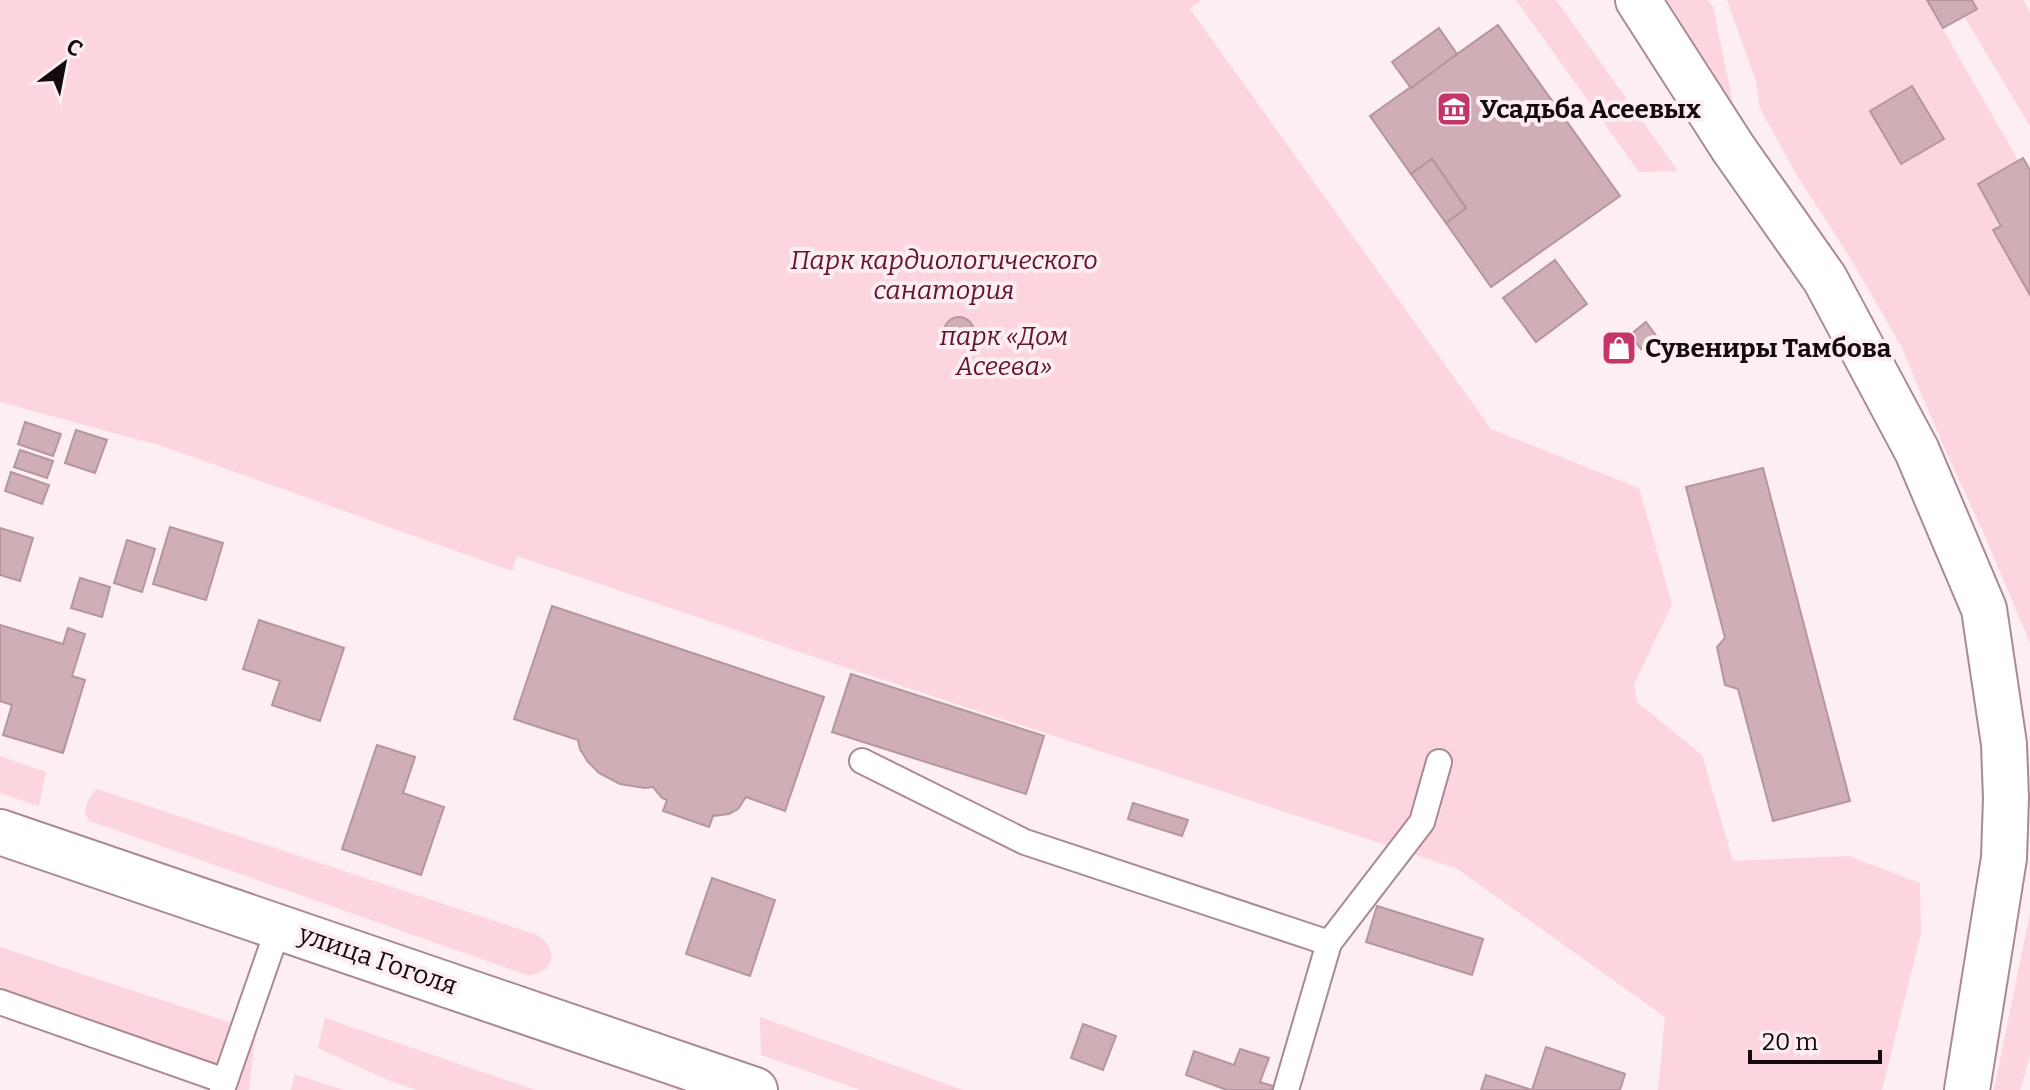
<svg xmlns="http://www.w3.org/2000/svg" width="2030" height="1090" viewBox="0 0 2030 1090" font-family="Bitter,serif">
<rect width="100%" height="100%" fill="#fceef1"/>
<!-- green -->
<g fill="#fcd5de">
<path d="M 0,0 L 1201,0 L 1190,9 L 1491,429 L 1639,488 L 1672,604 L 1634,684 L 1637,702 L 1702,755 L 1733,861 L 1848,856 L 1920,883 L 1921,933 L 1882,1090 L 1658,1090 L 1665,1017 L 1456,868 L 844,667 L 517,556 L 512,571 L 162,446 L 0,402 Z"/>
<path d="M 1516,0 L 1556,0 L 1678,171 L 1639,172 Z"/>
<path d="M 1667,0 L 1708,0 L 1713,7 L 1733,103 Z"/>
<path d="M 1727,0 L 1926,0 L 2030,181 L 2030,643 L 1985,536 L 1944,447 L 1901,346 L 1849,256 L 1796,174 L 1760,108 L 1756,81 Z"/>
<path d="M 1972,0 L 2023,0 L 2030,12 L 2030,126 L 1964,16 L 1977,9 Z"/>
<path d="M 0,756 L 46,772 L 39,806 L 0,793 Z"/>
<path d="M 97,789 L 537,935 C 560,949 555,974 527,975 L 90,821 L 85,814 C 86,803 89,797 97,789 Z"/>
<path d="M 2030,913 L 2030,1056 L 2020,1090 L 1994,1090 Z"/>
<path d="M 0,947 L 256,1031 L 249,1090 L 219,1090 L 0,1014 Z"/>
<path d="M 760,1017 L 963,1090 L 860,1090 L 761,1055 Z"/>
<path d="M 325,1018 L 535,1090 L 417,1090 L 390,1081 L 318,1048 Z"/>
<path d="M 295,1074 L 343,1090 L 291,1090 Z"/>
</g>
<!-- building -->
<g fill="#cfaeb6" stroke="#b6969e" stroke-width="2">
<path d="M 1927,0 L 1972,0 L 1977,9 L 1943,28 Z"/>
<path d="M 1498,25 L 1620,196 L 1491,287 L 1446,223 L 1466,208 L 1444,176 L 1432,159 L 1411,174 L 1370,116 Z"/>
<path d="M 1439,28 L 1457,54 L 1411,88 L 1392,62 Z"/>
<path d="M 1912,86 L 1944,139 L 1901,164 L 1870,111 Z"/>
<path d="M 2023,158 L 2030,170 L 2030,295 L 1993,230 L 2001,226 L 1978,184 Z"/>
<path d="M 1432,159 L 1466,208 L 1446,223 L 1411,174 Z"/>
<path d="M 1555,260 L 1587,304 L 1536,342 L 1503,298 Z"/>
<circle cx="959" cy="332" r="15"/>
<path d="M 1646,322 L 1657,337 L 1641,349 L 1630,335 Z"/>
<path d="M 25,422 L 61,434 L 53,456 L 18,444 Z"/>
<path d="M 76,430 L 107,440 L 95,473 L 65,463 Z"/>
<path d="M 20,450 L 53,461 L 47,478 L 14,467 Z"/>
<path d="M 1763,468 L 1850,801 L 1773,821 L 1738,689 L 1725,685 L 1717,647 L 1725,638 L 1686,487 Z"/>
<path d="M 11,472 L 49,485 L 42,504 L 5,491 Z"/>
<path d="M 170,527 L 223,543 L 206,600 L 153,584 Z"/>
<path d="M 0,528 L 33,538 L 20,581 L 0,575 Z"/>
<path d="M 127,540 L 155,549 L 142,592 L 114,583 Z"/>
<path d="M 80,578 L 110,587 L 102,617 L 71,608 Z"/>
<path d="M 552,606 L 824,697 L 785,811 L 746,797 L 738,809 L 729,814 L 713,816 L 709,827 L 663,811 L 667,800 L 662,798 L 653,787 L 645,788 L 620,784 L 599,773 L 588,762 L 580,749 L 578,740 L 514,719 Z"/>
<path d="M 259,620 L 344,648 L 320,721 L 272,705 L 280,681 L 243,669 Z"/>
<path d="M 0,625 L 63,644 L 68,628 L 85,634 L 72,676 L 85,680 L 63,753 L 3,735 L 12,705 L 0,701 Z"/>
<path d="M 851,674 L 1044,736 L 1026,794 L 832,732 Z"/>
<path d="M 377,745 L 415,757 L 403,793 L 444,807 L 421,875 L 342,849 Z"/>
<path d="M 1133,803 L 1188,820 L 1182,836 L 1128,819 Z"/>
<path d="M 712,878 L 775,900 L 750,976 L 686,954 Z"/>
<path d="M 1377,906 L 1483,939 L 1472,975 L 1366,942 Z"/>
<path d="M 1083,1024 L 1116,1036 L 1103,1070 L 1071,1058 Z"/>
<path d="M 1546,1047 L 1625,1074 L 1620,1090 L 1481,1090 L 1486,1075 L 1532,1090 Z"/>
<path d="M 1240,1049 L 1269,1058 L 1260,1082 L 1273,1086 L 1271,1090 L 1227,1090 L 1186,1075 L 1194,1051 L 1234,1065 Z"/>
</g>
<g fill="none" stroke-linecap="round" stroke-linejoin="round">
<defs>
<g id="lane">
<path d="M 862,761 L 1025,842 L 1329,943"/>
<path d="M 0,1002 L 225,1081"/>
<path d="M 222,1090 L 279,926"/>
<path d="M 1286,1090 L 1329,943 L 1422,822 L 1439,762"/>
</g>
<g id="street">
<path d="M 1638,0 L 1733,148 L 1825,279 L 1917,451 L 1984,609 L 2004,744 L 2006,798 L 2004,858 L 1967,1090"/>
<path d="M 0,832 L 755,1090"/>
</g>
</defs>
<!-- lane casing -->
<use href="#lane" stroke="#aa8a92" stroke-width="28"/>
<!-- street casing -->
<use href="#street" stroke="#aa8a92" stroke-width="48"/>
<!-- lane -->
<use href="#lane" stroke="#fff" stroke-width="24"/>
<!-- street -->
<use href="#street" stroke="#fff" stroke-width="44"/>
</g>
<!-- icons -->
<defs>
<symbol id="museum-square" viewBox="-11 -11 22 22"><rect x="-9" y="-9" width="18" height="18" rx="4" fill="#c2366a" stroke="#fceef1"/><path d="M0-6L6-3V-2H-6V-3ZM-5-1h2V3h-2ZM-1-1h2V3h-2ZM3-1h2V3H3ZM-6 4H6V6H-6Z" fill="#fff"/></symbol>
<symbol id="shop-square" viewBox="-11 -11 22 22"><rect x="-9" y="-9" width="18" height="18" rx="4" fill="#c2366a" stroke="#fceef1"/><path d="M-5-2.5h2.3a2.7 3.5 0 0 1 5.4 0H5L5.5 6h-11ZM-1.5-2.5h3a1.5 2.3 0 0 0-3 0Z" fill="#fff"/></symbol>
</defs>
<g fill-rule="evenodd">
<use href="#museum-square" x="1434" y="89" width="40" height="40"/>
<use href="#shop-square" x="1599" y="328" width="40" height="40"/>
</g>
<g text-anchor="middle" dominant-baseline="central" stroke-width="8" stroke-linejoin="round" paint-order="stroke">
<!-- poi labels -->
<g font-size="26" font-weight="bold" fill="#150a0d" stroke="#fceef1" text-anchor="start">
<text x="1480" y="109">Усадьба Асеевых</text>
<text x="1645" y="348">Сувениры Тамбова</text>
</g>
<!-- park labels -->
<g font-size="26" font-style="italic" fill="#641332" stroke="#fceef1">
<text x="944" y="260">Парк кардиологического<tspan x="944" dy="30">санатория</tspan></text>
<text x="1004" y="336">парк «Дом<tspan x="1004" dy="30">Асеева»</tspan></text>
</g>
<!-- street labels -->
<g font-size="26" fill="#150a0d" stroke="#fceef1">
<text transform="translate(378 960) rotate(19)">улица Гоголя</text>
</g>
</g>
<!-- north arrow -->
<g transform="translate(64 64) rotate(32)" stroke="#fceef1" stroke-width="6" paint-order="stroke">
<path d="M0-6L14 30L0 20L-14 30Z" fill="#150a0d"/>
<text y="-12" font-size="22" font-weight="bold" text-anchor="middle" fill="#150a0d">С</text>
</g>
<!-- scale -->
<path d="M1750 1050v12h130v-12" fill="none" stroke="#150a0d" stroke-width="4"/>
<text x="1762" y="1050" font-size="24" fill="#150a0d" stroke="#fceef1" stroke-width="6" paint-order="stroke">20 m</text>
</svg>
